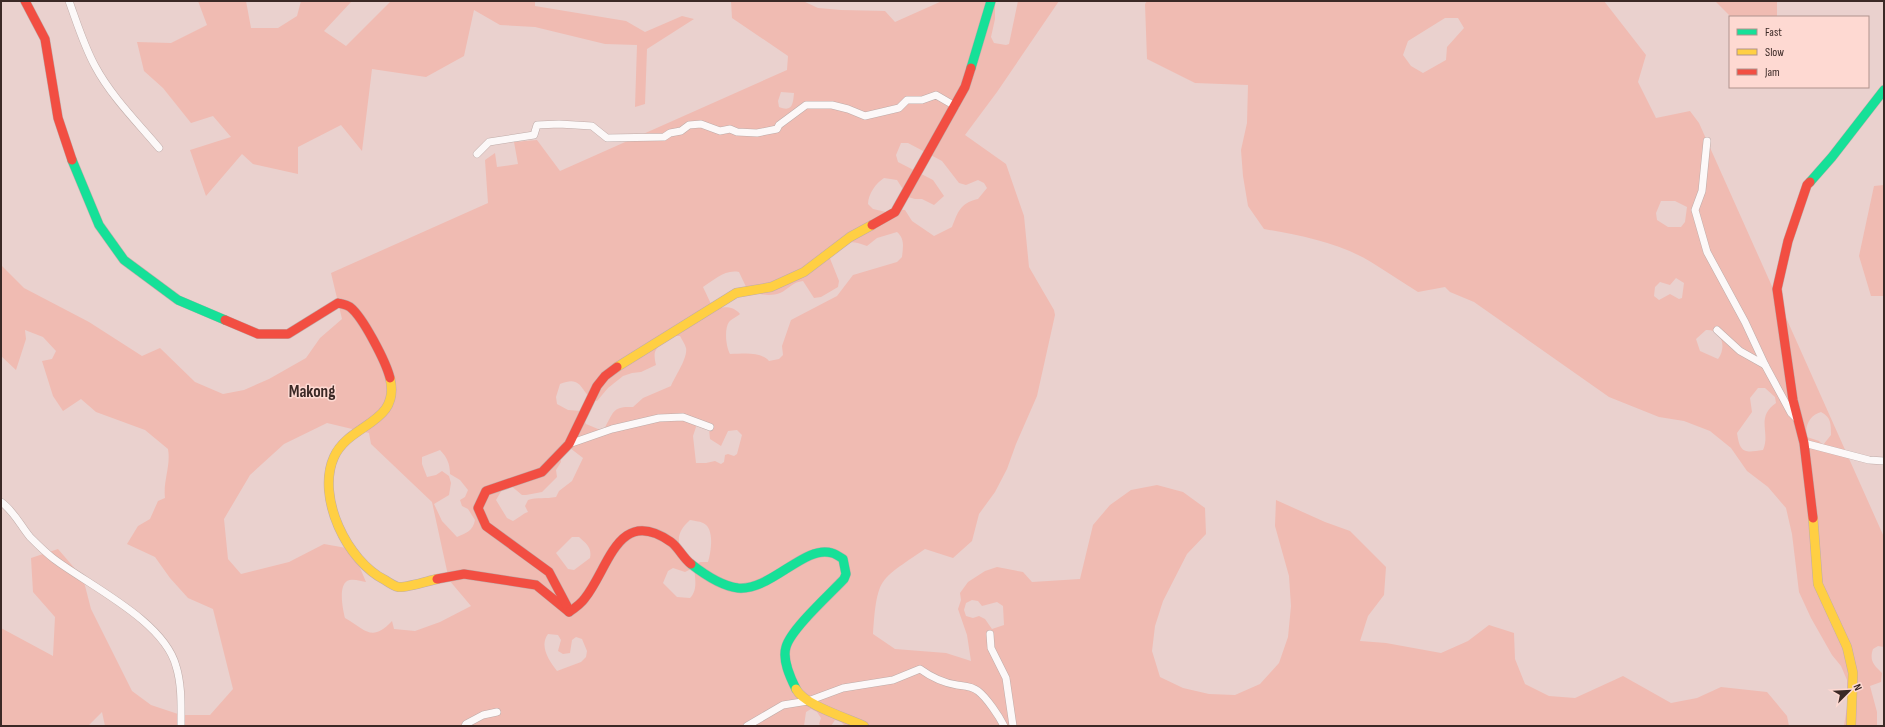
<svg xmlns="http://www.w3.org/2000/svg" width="1885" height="727" viewBox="0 0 1885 727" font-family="'Sofia Sans Condensed',sans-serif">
<rect width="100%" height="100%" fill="#ead1ce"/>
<!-- green -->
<g fill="#f0bbb2" fill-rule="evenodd">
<path d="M 198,1 L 246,1 L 251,28 L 278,28 L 297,16 L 301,1 L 352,1 L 324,31 L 346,46 L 391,1 L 535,1 L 535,6 L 626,21 L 645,32 L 682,16 L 694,19 L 647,49 L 645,104 L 635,107 L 637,45 L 605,44 L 535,27 L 500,25 L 474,10 L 464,56 L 426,77 L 372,69 L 362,151 L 341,125 L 298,147 L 298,174 L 253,164 L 242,154 L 206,196 L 190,150 L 231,137 L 213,116 L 191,123 L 163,88 L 144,71 L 137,42 L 171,43 L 207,25 Z"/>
<path d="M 731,1 L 803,1 L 818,8 L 841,10 L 885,11 L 895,22 L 942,1 L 995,1 L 995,19 L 991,37 L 994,43 L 1006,45 L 1009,44 L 1018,1 L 1059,1 L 997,92 L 965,135 L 1006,164 L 1024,216 L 1029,267 L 1054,310 L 1055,315 L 1037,396 L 1016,444 L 1007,469 L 995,492 L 979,514 L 972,541 L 953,558 L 925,549 C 914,557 890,571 883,582 C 875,593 874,621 873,634 L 895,649 L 946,653 L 971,661 L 967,635 L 958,609 L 961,600 L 960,593 L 968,582 L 985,571 L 997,567 L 1023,572 L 1032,582 L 1080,579 L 1093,525 L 1110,505 L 1131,490 L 1157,485 L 1183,492 L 1205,508 L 1206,534 L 1187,554 L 1163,601 L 1155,626 L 1152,651 L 1160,677 L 1183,688 L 1209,694 L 1235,695 L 1260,684 L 1279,663 L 1288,637 L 1291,606 L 1289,576 L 1275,526 L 1276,500 L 1325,522 L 1350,531 L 1386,567 L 1384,595 L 1368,616 L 1360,641 L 1386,643 L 1441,653 L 1468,641 L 1489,625 L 1514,633 L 1515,659 L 1525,684 L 1549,696 L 1575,698 L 1623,676 L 1671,703 L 1697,698 L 1721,687 L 1767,692 L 1787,716 L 1789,726 L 845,726 L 841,722 L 835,720 L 831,726 L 821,726 L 819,724 L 821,718 L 817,712 L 811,709 L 806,712 L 804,726 L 105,726 L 102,712 L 88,726 L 1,726 L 1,628 L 53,656 L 55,617 L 33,592 L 31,558 L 58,549 L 83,578 L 91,609 L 132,691 L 151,705 L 181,715 L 210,715 L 233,689 L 213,609 L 188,598 L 170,578 L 155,557 L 127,544 L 138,526 L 150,519 L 158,501 L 165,498 C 163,481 171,466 168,449 L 145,430 L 96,412 L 81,399 L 63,411 L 53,396 L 42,361 L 52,359 L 56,351 L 43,337 L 25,330 L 26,339 L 16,370 L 1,356 L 1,265 L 24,288 L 89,322 L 142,356 L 160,348 L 195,382 L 223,394 L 244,390 L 269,379 L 306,358 L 320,338 L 342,319 L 331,273 L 488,203 L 485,160 L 495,153 L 497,167 L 518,164 L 514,142 L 537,140 L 560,171 L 787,70 L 788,56 L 732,18 ZM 781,92 L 794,93 C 793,105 792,112 779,107 L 778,101 ZM 901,143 L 908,143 L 942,161 L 959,183 L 966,185 L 978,180 L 984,183 L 987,188 L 978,199 C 960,203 958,212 952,227 L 934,236 L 912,221 L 905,210 L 892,209 L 886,212 L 873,209 L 868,204 C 868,194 876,183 884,178 L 897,180 L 908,197 L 915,199 L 922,199 L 934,205 L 944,196 L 933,180 L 898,162 L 896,155 ZM 897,232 C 905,239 903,247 902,257 L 897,262 L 853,275 L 837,296 L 791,320 L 782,346 L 783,355 L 779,359 L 769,361 C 760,351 743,354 730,354 C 726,347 724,329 729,322 C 731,319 737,317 740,314 C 733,306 726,307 716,308 L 711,304 L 703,287 C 714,280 725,269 739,272 L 748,291 C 759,294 769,297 780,293 C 789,289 792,282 803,281 L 814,298 L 821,297 L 838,287 L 839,281 L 829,256 C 844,243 848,238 867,246 L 877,238 ZM 675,336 L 680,336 C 682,340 685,344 686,348 C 688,358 675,376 671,386 L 643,398 L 633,407 C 612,406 614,412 604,429 L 598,429 L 586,424 L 581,411 L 568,410 L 557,404 L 556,397 L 560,384 C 585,374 579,395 597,401 L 608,388 L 623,376 L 632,373 L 641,372 L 656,365 C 655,361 654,355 655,352 C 657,345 669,338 675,336 ZM 327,423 L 369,433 L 371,444 L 432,502 L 449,580 L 471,606 L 440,622 L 415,631 L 394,629 L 392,621 C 372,642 367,631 345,618 C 343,610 338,587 347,581 C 352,578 361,581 366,582 L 352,549 L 324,544 L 289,562 L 241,574 L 228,559 L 224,519 L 250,475 L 284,444 ZM 697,424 L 709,429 L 710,439 L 721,446 L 728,431 L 737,430 L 742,435 L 737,454 L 734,456 L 728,454 L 725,455 L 724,462 L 721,464 L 715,461 L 706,463 L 696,463 L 693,436 ZM 570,448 L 583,458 L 572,481 L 559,491 L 556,497 C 546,499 537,497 528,500 L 525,506 L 528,512 C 522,514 519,518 513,521 L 507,518 L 496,500 L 503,488 L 510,485 L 522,495 L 526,495 L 542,492 L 557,477 L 556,470 L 561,462 L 560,455 ZM 440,450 C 447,457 450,464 450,474 L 460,480 L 468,490 L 465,497 L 460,500 L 462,506 L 468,509 L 475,520 C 473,531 466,533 457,537 L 442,521 L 434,504 L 449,495 L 451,483 L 449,476 L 442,471 L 436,475 L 427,477 L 422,464 L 422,457 ZM 690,520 C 694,521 699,521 703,523 C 715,528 711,552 708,562 L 700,562 L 694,567 C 695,578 698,590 690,598 L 677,597 L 663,583 L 668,571 L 673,568 L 685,572 L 691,569 C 681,549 670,538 690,520 ZM 572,537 L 579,537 C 587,544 592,548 590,558 L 574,570 L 568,569 L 556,553 ZM 972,600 L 978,601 L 982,606 L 997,602 L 1003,606 L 1004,625 L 992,629 L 985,619 L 979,616 L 973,618 L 966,616 L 964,610 L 966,603 ZM 548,634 L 558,635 L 561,640 L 558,651 L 563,654 L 570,653 L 572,640 L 576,637 L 582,639 L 587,651 L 586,657 L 581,662 L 557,671 C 549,661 539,646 548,634 Z"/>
<path d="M 1147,1 L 1604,1 L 1646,55 L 1638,82 L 1656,118 L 1690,111 L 1699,123 L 1884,537 L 1884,647 L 1878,646 L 1873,649 C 1869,661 1874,665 1882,673 L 1881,682 L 1870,686 L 1877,712 L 1877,726 L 1844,726 L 1847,707 L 1847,680 L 1841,666 L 1832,655 L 1811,618 L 1799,592 L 1792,534 L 1786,508 L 1768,487 L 1747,471 L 1731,448 L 1710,431 L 1684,421 L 1659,417 L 1609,397 L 1474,302 L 1450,292 L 1445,287 L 1418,292 C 1402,282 1387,272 1371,262 C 1340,243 1299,235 1264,229 L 1248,206 L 1243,176 L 1241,150 L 1247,123 L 1248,85 L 1195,83 L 1147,59 L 1145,4 ZM 1445,18 L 1458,18 L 1464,28 L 1447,47 L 1446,60 L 1423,73 L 1411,66 L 1403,55 L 1408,41 ZM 1661,201 L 1675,201 L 1687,207 L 1685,222 L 1681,227 L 1668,227 L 1657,220 L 1656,213 ZM 1676,278 L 1684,283 L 1682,298 L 1679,299 L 1670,294 L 1659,300 L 1654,296 L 1655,287 L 1660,282 L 1670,285 ZM 1706,330 C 1722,329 1727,347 1718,359 L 1700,351 L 1696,339 ZM 1758,388 L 1765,388 L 1775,397 L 1776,403 C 1755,418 1771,432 1763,450 C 1744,453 1740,453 1737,433 L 1752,412 L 1750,398 ZM 1821,412 C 1831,417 1831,424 1831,435 L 1823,445 L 1819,441 L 1807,437 C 1804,426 1810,415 1821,412 Z"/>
<path d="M 1715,1 L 1777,1 L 1777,17 L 1731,17 Z"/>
<path d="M 1884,185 L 1884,296 L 1871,296 L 1859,256 L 1874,186 Z"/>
</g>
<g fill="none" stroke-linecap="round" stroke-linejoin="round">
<defs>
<g id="street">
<path d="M 69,1 C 77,23 84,46 95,66 C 111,96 137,122 159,148"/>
<path d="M 1707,141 L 1702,191 L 1695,210 L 1707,252 L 1745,322 L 1765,365"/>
<path d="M 477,154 L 489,142 L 534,135 L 537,125 L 559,124 L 592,126 L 607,138 L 664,137 L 670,133 L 681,131 L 689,125 L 701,124 L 720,131 L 730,129 L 737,132 L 757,133 L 777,129 L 779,125 L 806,105 L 832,105 L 848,109 L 865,116 L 899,108 L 907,100 L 922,100 L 936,95 L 955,106"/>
<path d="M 1717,330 L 1740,351 L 1765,365 L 1791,413 L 1798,420"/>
<path d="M 1804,443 L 1869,460 L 1884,461"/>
<path d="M 569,444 L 612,429 L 659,418 L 683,417 L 710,427"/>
<path d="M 1,502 C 14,511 20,525 30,537 C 37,544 46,553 54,559 C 90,586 164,621 176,666 C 182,685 181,706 181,726"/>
<path d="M 990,634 L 991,648 L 1006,678 L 1013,726"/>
<path d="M 465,726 L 466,724 L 483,715 L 497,712"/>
<path d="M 747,726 L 783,705 L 808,701 L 843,688 L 893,680 L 920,669 C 931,677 944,683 957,685 C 964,686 972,686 978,691 C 987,698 999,716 1004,726"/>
</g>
<g id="fast">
<path d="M 971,68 L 991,1"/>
<path d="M 72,160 L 99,225 L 124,260 L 178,300 L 225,320"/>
<path d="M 1810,182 L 1832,157 L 1884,90"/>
<path d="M 691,564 C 705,575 721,586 738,588 C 771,591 805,544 832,553 C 836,554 840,557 843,559 L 846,574 L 844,579 C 830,594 791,629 786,647 C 782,660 790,677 796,689"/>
</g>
<g id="slow">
<path d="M 617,367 L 736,293 L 771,287 L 804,272 L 850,237 L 872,225"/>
<path d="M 390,378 C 401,424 349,423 334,457 C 316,497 347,561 385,580 C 388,582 394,586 398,587 C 407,588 428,581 437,579"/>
<path d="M 1813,518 L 1818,584 L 1847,647 L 1853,673 L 1851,726"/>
<path d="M 796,689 C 804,705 847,718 864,726"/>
</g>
<g id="jam">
<path d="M 25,1 L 45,39 L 58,118 L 72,160"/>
<path d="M 1810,182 L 1807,185 L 1788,241 L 1777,289 L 1793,400 L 1804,443 L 1813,518"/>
<path d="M 872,225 L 895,212 L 965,87 L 971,68"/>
<path d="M 225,320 L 258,334 L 288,334 L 338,303 C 342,304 347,305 350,307 C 363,317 386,362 390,378"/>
<path d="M 437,579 L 464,574 L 536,585 L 569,612"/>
<path d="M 568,608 L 549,572 L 486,526 L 478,508 L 486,491 L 542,472 L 569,444 L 597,386 L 605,376 L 617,367"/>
<path d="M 569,612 C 575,608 581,604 585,598 C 609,568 618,505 671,542 C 679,548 683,558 691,564"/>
</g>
</defs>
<!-- street casing -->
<use href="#street" stroke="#bfaca9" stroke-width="8"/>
<!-- fast casing -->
<use href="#fast" stroke="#bfaca9" stroke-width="10"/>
<!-- slow casing -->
<use href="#slow" stroke="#bfaca9" stroke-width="10"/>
<!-- jam casing -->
<use href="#jam" stroke="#bfaca9" stroke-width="10"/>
<!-- street -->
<use href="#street" stroke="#fcf8f8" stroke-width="7"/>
<!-- fast -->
<use href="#fast" stroke="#16e098" stroke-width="9"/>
<!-- slow -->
<use href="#slow" stroke="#ffcf43" stroke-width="9"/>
<!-- jam -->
<use href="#jam" stroke="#f24e42" stroke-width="9"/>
</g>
<g text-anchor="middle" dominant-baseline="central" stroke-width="3" stroke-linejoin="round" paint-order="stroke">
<!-- quarter labels -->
<g font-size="17" font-weight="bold" fill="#3b2926" stroke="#fed9d2">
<text x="312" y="392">Makong</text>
</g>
</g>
<!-- border -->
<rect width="1885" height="727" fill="none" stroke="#3b2926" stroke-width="4"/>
<!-- legend -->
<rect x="1729" y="16" width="140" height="72" fill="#fed9d2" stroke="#b0938d"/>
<rect x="1737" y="29" width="20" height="6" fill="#16e098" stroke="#b0938d"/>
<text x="1765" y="36" font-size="12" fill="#3b2926">Fast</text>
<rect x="1737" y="49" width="20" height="6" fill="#ffcf43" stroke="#b0938d"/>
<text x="1765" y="56" font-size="12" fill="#3b2926">Slow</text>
<rect x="1737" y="69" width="20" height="6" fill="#f24e42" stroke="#b0938d"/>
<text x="1765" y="76" font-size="12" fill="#3b2926">Jam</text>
<!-- north arrow -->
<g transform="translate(1849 691) rotate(66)" stroke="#fed9d2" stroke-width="3" paint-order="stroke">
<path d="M0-3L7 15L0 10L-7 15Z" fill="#3b2926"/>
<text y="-6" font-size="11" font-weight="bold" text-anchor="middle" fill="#3b2926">N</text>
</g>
</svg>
